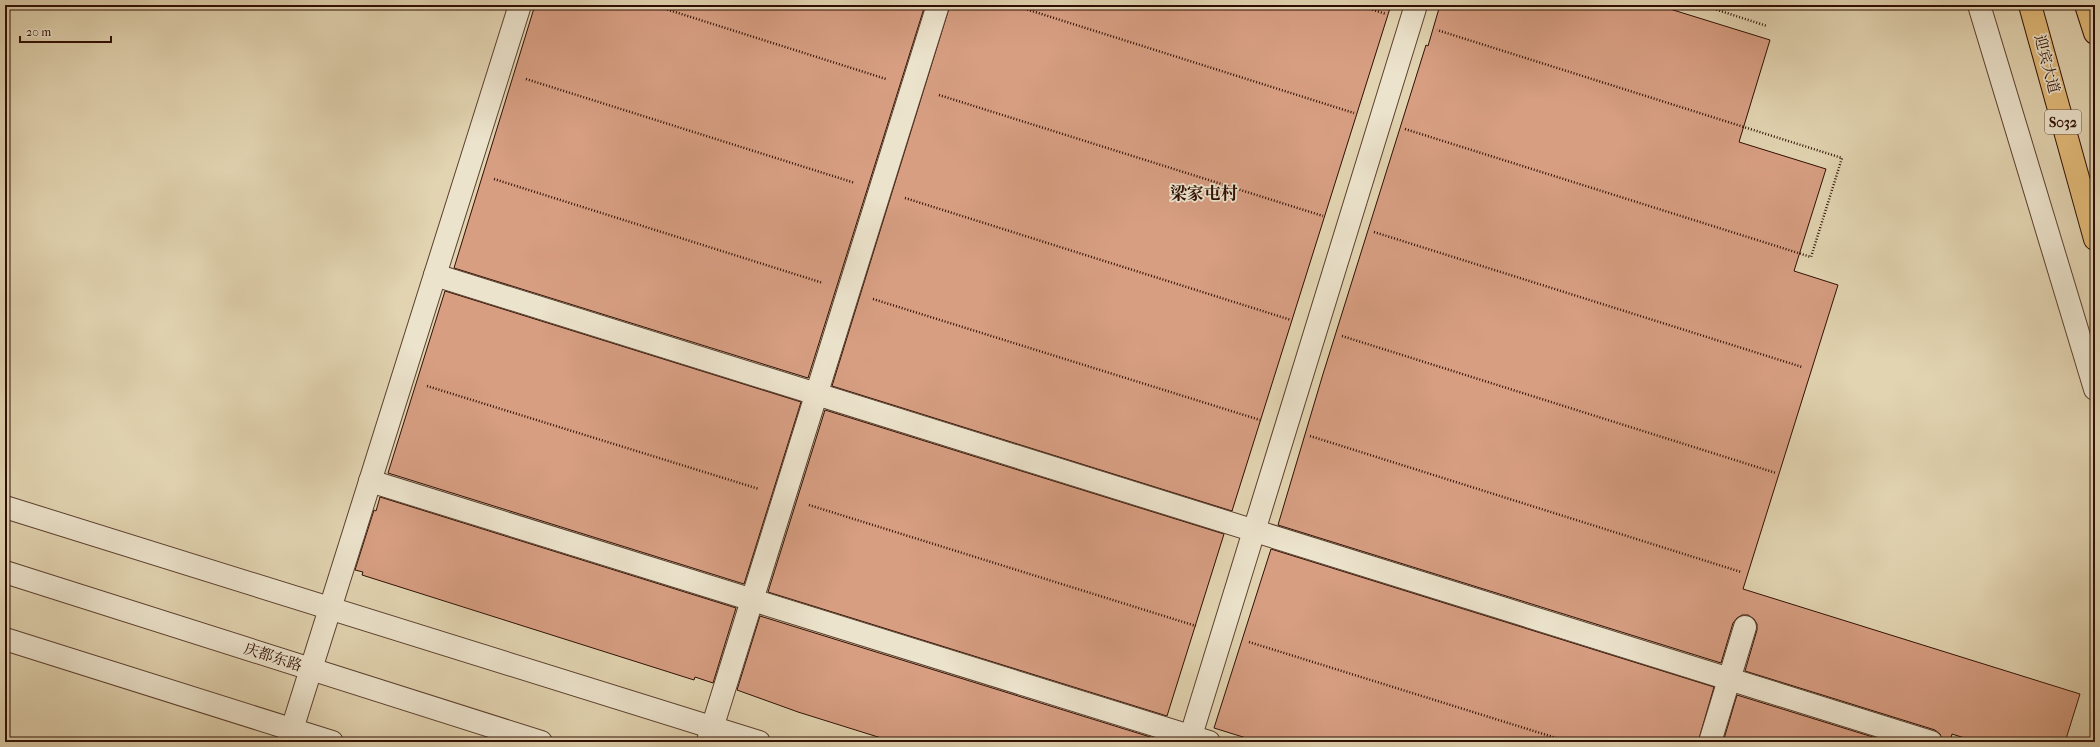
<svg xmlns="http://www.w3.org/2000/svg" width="2100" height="747" viewBox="0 0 2100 747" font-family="'IM FELL French Canon','Noto Serif SC',serif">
<rect width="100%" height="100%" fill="#e2d4b1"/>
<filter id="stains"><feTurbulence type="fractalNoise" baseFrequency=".005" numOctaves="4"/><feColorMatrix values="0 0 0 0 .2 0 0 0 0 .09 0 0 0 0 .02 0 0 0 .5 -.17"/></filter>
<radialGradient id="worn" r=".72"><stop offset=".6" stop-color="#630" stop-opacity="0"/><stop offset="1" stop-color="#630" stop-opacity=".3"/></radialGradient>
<!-- building -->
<g fill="#d79e82" stroke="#2f0f04">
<path d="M 535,5 L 925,5 L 808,378 L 454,268 Z"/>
<path d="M 950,5 L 1391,5 L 1232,511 L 832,386 Z"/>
<path d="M 1440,5 L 1657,5 L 1770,40 L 1739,142 L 1826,169 L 1794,271 L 1838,285 L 1743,589 L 2080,694 L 2065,742 L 1977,742 L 1952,734 L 1950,742 L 1943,742 L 1940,734 L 1935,730 L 1745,671 L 1757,630 L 1757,624 L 1754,619 L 1748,615 L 1742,615 L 1737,618 L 1733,623 L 1721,663 L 1278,525 L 1323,374 L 1426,45 L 1428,46 Z"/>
<path d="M 445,291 L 801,402 L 744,584 L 388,473 Z"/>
<path d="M 825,410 L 1224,534 L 1167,716 L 768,592 Z"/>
<path d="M 380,497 L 736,608 L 713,683 L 695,677 L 694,680 L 362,575 L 363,572 L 355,570 L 374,510 L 376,511 Z"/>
<path d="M 1271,549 L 1714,687 L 1698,742 L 1259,742 L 1214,728 Z"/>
<path d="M 760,616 L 1160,740 L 1159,742 L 894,742 L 798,712 L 737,690 Z"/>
<path d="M 1737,695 L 1889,742 L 1723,742 Z"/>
</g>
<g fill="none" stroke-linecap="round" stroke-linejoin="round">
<defs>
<g id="minor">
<path d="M 1979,5 L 2095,389"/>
<path d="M 435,275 L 1931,742"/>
<path d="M 370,481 L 1209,742"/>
<path d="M 5,507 L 759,742"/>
<path d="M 5,572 L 541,742"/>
<path d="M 5,639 L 332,742"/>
<path d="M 708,741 L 938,5"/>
<path d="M 288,742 L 520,5"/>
<path d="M 1189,742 L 1416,5"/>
<path d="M 1710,742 L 1745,627"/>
</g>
<g id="major">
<path d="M 2030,5 L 2095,239"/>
<path d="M 2086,5 L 2095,33"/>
</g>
</defs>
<!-- minor casing -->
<use href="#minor" stroke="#5c402f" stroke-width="24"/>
<!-- major casing -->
<use href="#major" stroke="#2f0f04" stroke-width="24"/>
<!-- path -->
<g stroke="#2f0f04" stroke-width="2.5" stroke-dasharray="1 2" stroke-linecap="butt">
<path d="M 653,5 L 886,79"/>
<path d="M 1013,5 L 1354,113"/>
<path d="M 1358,5 L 1386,14"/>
<path d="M 1702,5 L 1767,26"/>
<path d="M 526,79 L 855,183"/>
<path d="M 939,95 L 1323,216"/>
<path d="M 1405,129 L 1811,257 L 1842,158 L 1437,30"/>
<path d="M 494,179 L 823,283"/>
<path d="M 905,198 L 1291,320"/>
<path d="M 1374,232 L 1802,367"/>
<path d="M 873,299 L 1260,420"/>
<path d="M 1342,336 L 1776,473"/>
<path d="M 427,386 L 759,489"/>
<path d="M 1310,436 L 1741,572"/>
<path d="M 809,505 L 1196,626"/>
<path d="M 1249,642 L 1569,742"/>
</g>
<!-- minor -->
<use href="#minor" stroke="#ece3cc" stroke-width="22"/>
<!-- major -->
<use href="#major" stroke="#e1ba78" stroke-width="22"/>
</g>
<g text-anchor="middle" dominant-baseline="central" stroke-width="3.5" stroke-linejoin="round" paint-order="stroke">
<!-- shield labels -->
<rect fill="#ece3cc" stroke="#684f40" stroke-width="1" x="2045" y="110" width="36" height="24" rx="3"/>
<g font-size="14" font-weight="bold" fill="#2f0f04">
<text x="2063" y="122">S032</text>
</g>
<!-- street labels -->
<g font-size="15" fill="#2f0f04" stroke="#ece3cc">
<text transform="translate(2047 64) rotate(75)">迎宾大道</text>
<text transform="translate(273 657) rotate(18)">庆都东路</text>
</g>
<!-- quarter labels -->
<g font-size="17" font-weight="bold" fill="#2f0f04" stroke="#ece3cc">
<text x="1204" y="193">梁家屯村</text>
</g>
</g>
<!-- margin -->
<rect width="2100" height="747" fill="none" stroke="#e2d4b1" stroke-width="20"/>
<rect x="6" y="6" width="2088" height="735" fill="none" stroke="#2f0f04" stroke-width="2"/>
<rect x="10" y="10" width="2080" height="727" fill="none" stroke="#2f0f04"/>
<!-- scale -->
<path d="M20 36v6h91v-6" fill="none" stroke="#2f0f04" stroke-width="2"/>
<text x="26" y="36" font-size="12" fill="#2f0f04" stroke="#ece3cc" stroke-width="3" paint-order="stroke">20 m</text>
<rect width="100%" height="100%" filter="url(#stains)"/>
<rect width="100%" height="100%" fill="url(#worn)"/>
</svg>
